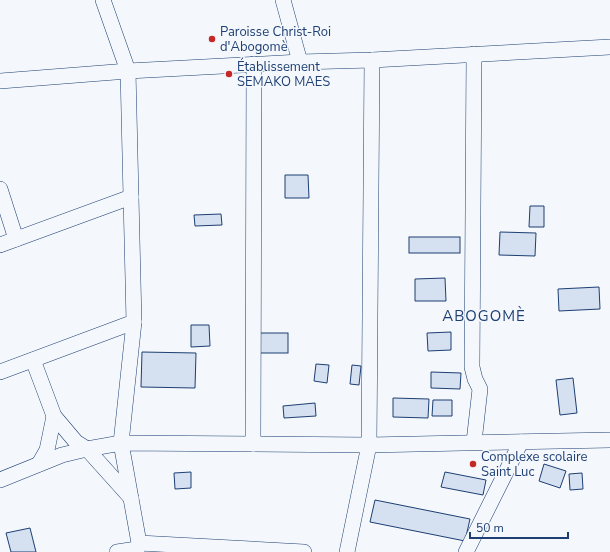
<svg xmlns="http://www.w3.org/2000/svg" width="610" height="552" viewBox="0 0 610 552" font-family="'Nunito Sans',sans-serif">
<rect width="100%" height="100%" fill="#f4f7fb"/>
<!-- building -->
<g fill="#d5e0f0" stroke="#1d3f73">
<path d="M 285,175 L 308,175 L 309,198 L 285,198 Z"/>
<path d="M 530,206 L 544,206 L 544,227 L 529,227 Z"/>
<path d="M 221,214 L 222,225 L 195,226 L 194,215 Z"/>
<path d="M 500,232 L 536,233 L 535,256 L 499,255 Z"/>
<rect x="409" y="237" width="51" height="16"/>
<path d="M 445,278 L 446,301 L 415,301 L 415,279 Z"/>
<path d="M 599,287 L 600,309 L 559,311 L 558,289 Z"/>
<path d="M 191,325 L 209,325 L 210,346 L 191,347 Z"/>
<path d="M 451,332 L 451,350 L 428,351 L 427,333 Z"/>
<rect x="260" y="333" width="28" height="20"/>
<path d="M 142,352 L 196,353 L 195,388 L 141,387 Z"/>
<path d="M 316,364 L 329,365 L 327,383 L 314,381 Z"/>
<path d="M 352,365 L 361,366 L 359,385 L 350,384 Z"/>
<path d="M 431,372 L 461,373 L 460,389 L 431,388 Z"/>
<path d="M 573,378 L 577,413 L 560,415 L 556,380 Z"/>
<path d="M 393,398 L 429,399 L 428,418 L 393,417 Z"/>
<path d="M 433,400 L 452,400 L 452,416 L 432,416 Z"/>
<path d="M 315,403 L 316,416 L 284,418 L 283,406 Z"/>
<path d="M 544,464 L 566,471 L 560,488 L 539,481 Z"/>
<path d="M 191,472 L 191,488 L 175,489 L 174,473 Z"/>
<path d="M 445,472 L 486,480 L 483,495 L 441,487 Z"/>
<path d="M 582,473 L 583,489 L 570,490 L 569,474 Z"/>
<path d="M 375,500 L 470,519 L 465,541 L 370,522 Z"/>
<path d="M 30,528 L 36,552 L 11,552 L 6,533 Z"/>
</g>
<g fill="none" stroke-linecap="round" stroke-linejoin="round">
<defs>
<g id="minor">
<path d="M 103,0 L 128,71 L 134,322 L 121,443 L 139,543 L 137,549 L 137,552"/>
<path d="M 283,0 L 300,62"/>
<path d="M 474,54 L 472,367 L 475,379 L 480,389 L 474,442"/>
<path d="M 0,81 L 128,71 L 300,62 L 372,60 L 610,47"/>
<path d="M 0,189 L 16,239"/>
<path d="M 0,245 L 131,197"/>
<path d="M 33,360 L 54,416 L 76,442 L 87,449 L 131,498"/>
<path d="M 0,372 L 134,322"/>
<path d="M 253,444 L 254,64"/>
<path d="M 39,464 L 47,450 L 54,416"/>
<path d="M 0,480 L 62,455 L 87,449 L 121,443 L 369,445 L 610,440"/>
<path d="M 139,543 L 304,552"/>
<path d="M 117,552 L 137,549"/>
<path d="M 347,552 L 369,445 L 372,60"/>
<path d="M 466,552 L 521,442"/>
</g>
</defs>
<!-- minor casing -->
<use href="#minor" stroke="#1d3f73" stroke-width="16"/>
<!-- minor -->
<use href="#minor" stroke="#f4f7fb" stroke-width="15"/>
</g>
<!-- markers -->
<g fill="#c62828" stroke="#f4f7fb" stroke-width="1.5">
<circle cx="212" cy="39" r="4"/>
<circle cx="229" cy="74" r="4"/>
<circle cx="473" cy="464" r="4"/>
</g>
<g text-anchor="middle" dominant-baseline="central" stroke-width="3" stroke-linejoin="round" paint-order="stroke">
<!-- poi labels -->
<g font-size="13" fill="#1d3f73" stroke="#f4f7fb" text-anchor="start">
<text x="220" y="32">Paroisse Christ-Roi<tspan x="220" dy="15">d'Abogomè</tspan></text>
<text x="237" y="67">Établissement<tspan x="237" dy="15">SEMAKO MAES</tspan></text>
<text x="481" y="457">Complexe scolaire<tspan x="481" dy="15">Saint Luc</tspan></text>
</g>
<!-- quarter labels -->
<g font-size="15" letter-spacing="1" fill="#1d3f73" stroke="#f4f7fb">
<text x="484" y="316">ABOGOMÈ</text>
</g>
</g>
<!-- scale -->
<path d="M470 532v6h98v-6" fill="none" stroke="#1d3f73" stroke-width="2"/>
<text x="476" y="532" font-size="12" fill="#1d3f73" stroke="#f4f7fb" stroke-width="3" paint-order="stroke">50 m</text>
</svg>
